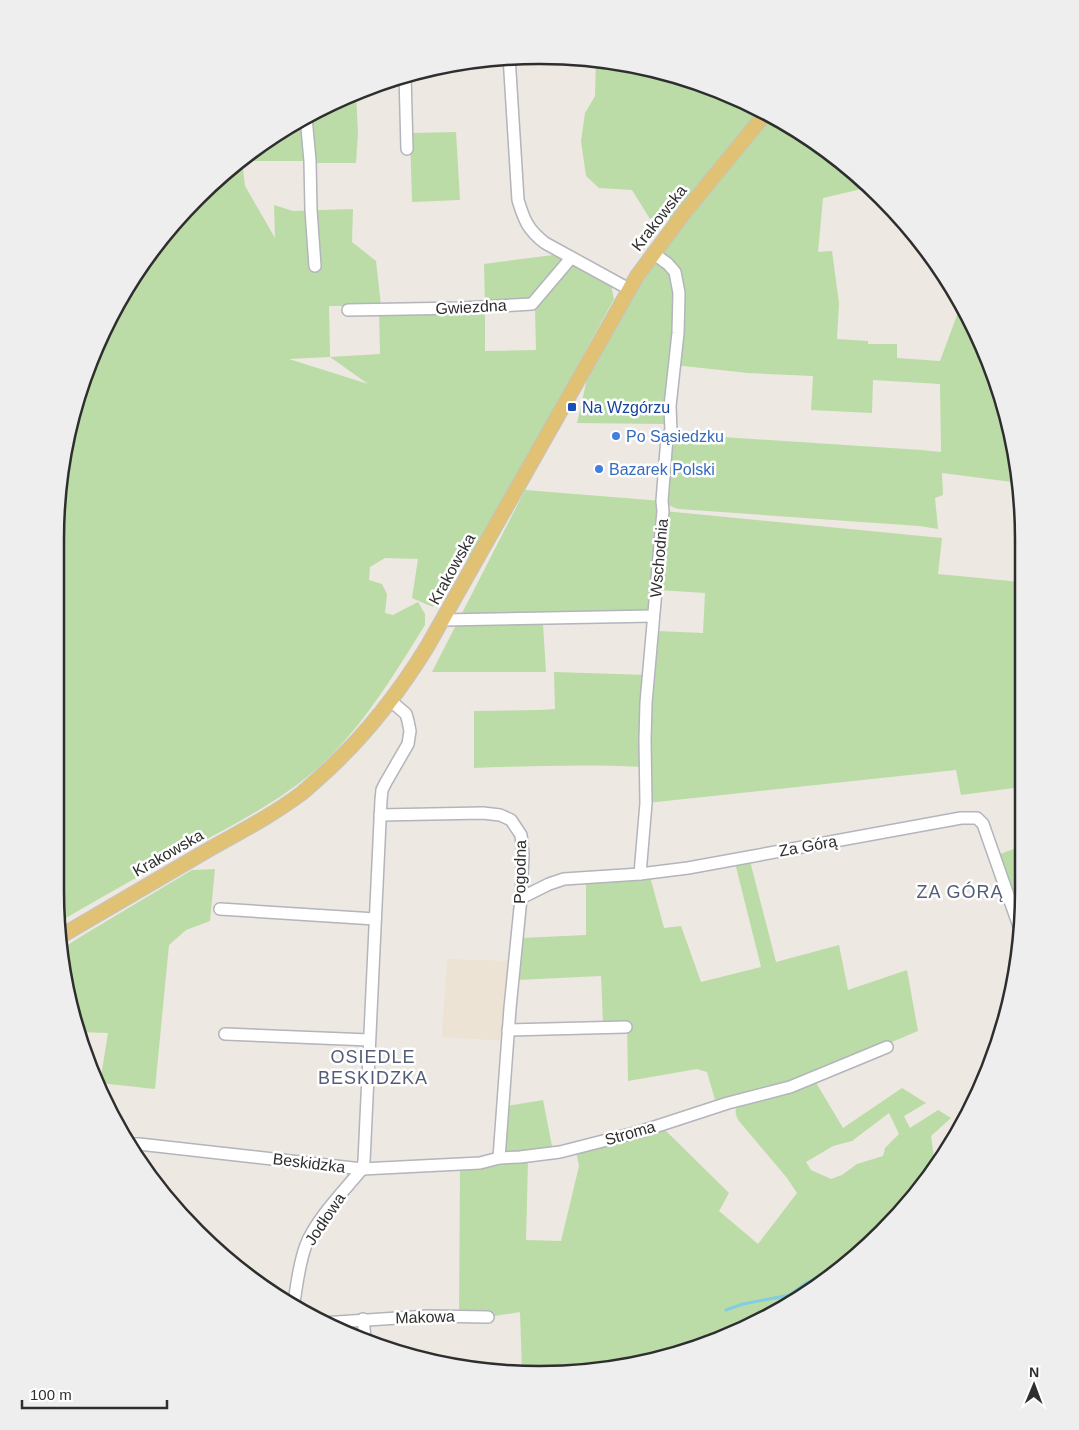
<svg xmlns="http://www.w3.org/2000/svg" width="1079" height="1430" viewBox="0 0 1079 1430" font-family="Helvetica,sans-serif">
<rect width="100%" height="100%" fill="#ede8e2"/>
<!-- education -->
<path fill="#ece3d4" d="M 447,959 L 512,961 L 505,1041 L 442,1037 Z"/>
<!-- green -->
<g fill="#bbdca6" fill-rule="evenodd">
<path d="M 596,59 L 603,59 L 696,81 L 782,120 L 859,175 L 870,187 L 823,198 L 818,252 L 832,251 L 839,303 L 837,339 L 868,341 L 868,344 L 897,344 L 897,358 L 940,361 L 960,307 L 987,354 L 1020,476 L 1020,483 L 942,473 L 943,495 L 935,498 L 938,529 L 919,526 L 679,509 C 671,507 668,506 666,498 L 672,441 L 674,436 L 677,434 L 921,450 L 941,452 L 940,384 L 873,380 L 872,413 L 811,410 L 813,376 L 748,373 L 674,365 L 672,365 L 665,424 L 577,423 L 587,379 L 653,253 L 677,222 L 661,214 L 650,219 L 632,190 L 599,188 L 586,176 L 581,141 L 585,113 L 595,96 Z"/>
<path d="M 356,93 L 358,134 L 356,163 L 312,163 L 309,115 L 325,105 Z"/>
<path d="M 302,120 L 307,161 L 242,161 L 245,186 L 275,238 L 274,205 L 293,211 L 353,209 L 352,242 L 376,261 L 381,306 L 329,306 L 330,357 L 380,354 L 379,312 L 485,309 L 485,351 L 536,350 L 535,308 L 569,266 L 573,265 L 611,285 L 614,299 L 476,549 L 454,572 L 433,607 L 412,598 L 418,559 L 385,558 L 370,567 L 369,580 L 382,584 L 387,594 L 385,613 L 393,615 L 418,602 L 425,614 L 425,625 C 393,676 363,727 319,767 C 283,799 240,821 198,844 C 151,869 105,895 59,922 L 55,890 L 56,508 L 71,414 L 105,325 L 137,270 L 245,155 ZM 330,357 L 368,384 L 289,359 Z"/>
<path d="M 456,132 L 460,200 L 412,202 L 410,133 Z"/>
<path d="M 553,255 L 565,261 L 533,300 L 485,304 L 484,264 Z"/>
<path d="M 525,490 L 662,501 L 664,511 L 942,538 L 938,574 L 1021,582 L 1022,787 L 961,795 L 956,770 L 647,803 L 647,731 L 657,631 L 703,633 L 705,593 L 659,590 L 651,621 L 543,624 L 546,672 L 432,672 Z"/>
<path d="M 554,672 L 647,675 L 642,767 C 586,764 530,766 474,768 L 474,711 L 540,710 L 555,709 Z"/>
<path d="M 1022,846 L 1023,889 L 1006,891 L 995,880 L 994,856 Z"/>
<path d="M 750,861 L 776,962 L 839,945 L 848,990 L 907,970 L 918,1031 L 790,1085 L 707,1107 L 704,1104 L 715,1100 L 707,1072 L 697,1069 L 628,1081 L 627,1021 L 603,1022 L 601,976 L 517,980 L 521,938 L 586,935 L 586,877 L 649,873 L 664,928 L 681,926 L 701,982 L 761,967 L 735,863 Z"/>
<path d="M 215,869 L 210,921 L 186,930 L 169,945 L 155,1089 L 100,1083 L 108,1033 L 78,1032 L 72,1016 L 63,948 L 85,934 L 192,870 Z"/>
<path d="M 815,1081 L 843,1128 L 902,1088 L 926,1103 L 904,1116 L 910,1128 L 938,1110 L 951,1118 L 931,1136 L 935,1166 L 904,1210 L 834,1275 L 696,1349 L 571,1374 L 522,1371 L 520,1312 L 488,1317 L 459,1316 L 460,1165 L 528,1161 L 526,1240 L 561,1241 L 579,1166 L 576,1151 L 663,1128 L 729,1193 L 719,1211 L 758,1244 L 797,1193 L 787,1178 L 739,1121 C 735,1114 734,1110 739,1104 ZM 889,1113 L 899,1134 L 885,1148 L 883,1156 L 857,1164 L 842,1175 L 831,1179 L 811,1170 L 806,1162 L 833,1146 L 852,1141 Z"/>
<path d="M 543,1100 L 552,1146 L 547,1149 L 510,1153 L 502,1151 L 507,1106 Z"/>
</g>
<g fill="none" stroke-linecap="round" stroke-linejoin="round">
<!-- stream -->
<path stroke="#83cde1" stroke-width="3" d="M 726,1310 L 743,1304 L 790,1295 L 806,1283 L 819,1278 L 829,1278"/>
<defs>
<g id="minor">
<path d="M 509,56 L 518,200 C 524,220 528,230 545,243 L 629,289"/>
<path d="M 405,75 L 407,149"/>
<path d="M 306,117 L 310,161 L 311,210 L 315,266"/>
<path d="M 348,310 L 462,308 L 532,304 L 571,258"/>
<path d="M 443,620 L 653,616"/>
<path d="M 380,815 L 483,813 L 500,815 L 511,820 L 521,835 L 523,854 L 521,898 L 510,1008 L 499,1158"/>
<path d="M 640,874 L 646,803 L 645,740 L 646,703 L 663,511 L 662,501 L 667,437 L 671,431 L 670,406 L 678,333 L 679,293 L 675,272 L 668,264 L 653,253"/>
<path d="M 521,898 L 549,884 L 564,879 L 640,874 L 688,868 L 961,818 L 977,818 L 983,824 L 1021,932"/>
<path d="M 220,909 L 375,919"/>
<path d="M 508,1030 L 626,1027"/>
<path d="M 225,1034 L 369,1040"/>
<path d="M 129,1144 L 139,1144 L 362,1169 L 480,1163 L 499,1158 L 520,1157 L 560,1152 L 642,1131 L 728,1103 L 790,1087 L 887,1047"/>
<path d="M 294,1302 C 297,1284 299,1263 306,1245 C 316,1219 344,1191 362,1169 L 364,1161 L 381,800 L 382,790 L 386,782 L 408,744 L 410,731 L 408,721 L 406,714 L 391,701"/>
<path d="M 363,1319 L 365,1338"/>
<path d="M 322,1323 L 428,1316 L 488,1317"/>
</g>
<path id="major" d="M 61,936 C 110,907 159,879 208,850 C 240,832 273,815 302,793 C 312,785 321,776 330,768 C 368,732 400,691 427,647 L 637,276 L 684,213 L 766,113"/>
</defs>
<!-- minor casing -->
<use href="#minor" stroke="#b3b4bc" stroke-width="14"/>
<!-- major casing -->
<use href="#major" stroke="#c4c4c4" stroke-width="16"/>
<!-- minor -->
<use href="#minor" stroke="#fff" stroke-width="11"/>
<!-- major -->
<use href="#major" stroke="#e1c274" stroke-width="14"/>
</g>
<!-- markers -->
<rect fill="#1a4fb4" stroke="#fff" stroke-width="2" x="567" y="402" width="10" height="10" rx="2.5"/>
<g fill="#3f7fe0" stroke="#fff" stroke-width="2">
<circle cx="616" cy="436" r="5"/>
<circle cx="599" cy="469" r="5"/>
</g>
<g text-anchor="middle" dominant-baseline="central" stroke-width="5" stroke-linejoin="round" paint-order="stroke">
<!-- street labels -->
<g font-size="16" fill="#2e2e2e" stroke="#fff">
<text transform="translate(659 218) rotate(-52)">Krakowska</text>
<text transform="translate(471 307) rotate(-3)">Gwiezdna</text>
<text transform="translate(659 558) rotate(-85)">Wschodnia</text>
<text transform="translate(452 569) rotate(-61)">Krakowska</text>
<text transform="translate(808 846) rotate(-10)">Za Górą</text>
<text transform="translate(168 853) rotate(-30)">Krakowska</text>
<text transform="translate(520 872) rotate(-89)">Pogodna</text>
<text transform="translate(630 1133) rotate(-16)">Stroma</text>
<text transform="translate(309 1163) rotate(7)">Beskidzka</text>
<text transform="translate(325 1219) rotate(-56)">Jodłowa</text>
<text transform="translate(425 1317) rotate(-2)">Makowa</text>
</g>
<!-- transit labels -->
<g font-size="16" fill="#164399" stroke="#fff" text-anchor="start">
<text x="582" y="407">Na Wzgórzu</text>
</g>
<!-- shop labels -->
<g font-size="16" fill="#366cbe" stroke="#fff" text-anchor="start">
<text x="626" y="436">Po Sąsiedzku</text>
<text x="609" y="469">Bazarek Polski</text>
</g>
<!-- neighbourhood labels -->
<g font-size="18" letter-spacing="1" fill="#535c79" stroke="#fff">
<text x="960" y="892">ZA GÓRĄ</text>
<text x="373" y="1057">OSIEDLE<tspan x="373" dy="21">BESKIDZKA</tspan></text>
</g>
</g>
<!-- crop -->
<path d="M0 0H1079V1430H0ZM539 64H540A475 475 0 0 1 1015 539V891A475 475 0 0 1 540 1366H539A475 475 0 0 1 64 891V539A475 475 0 0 1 539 64Z" fill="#eee" fill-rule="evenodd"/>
<path fill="none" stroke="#2e2e2e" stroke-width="2.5" d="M539 64H540A475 475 0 0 1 1015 539V891A475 475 0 0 1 540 1366H539A475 475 0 0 1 64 891V539A475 475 0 0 1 539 64Z"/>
<!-- north arrow -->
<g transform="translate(1034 1385) rotate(1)" stroke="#ffffff" stroke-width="4" paint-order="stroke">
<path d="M0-4L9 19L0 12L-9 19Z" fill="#2e2e2e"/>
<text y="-8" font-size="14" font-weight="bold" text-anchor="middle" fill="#2e2e2e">N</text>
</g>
<!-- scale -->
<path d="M22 1400v8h145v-8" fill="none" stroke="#2e2e2e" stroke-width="2.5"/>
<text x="30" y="1400" font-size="15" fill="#2e2e2e" stroke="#ffffff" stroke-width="4" paint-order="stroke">100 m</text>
</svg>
